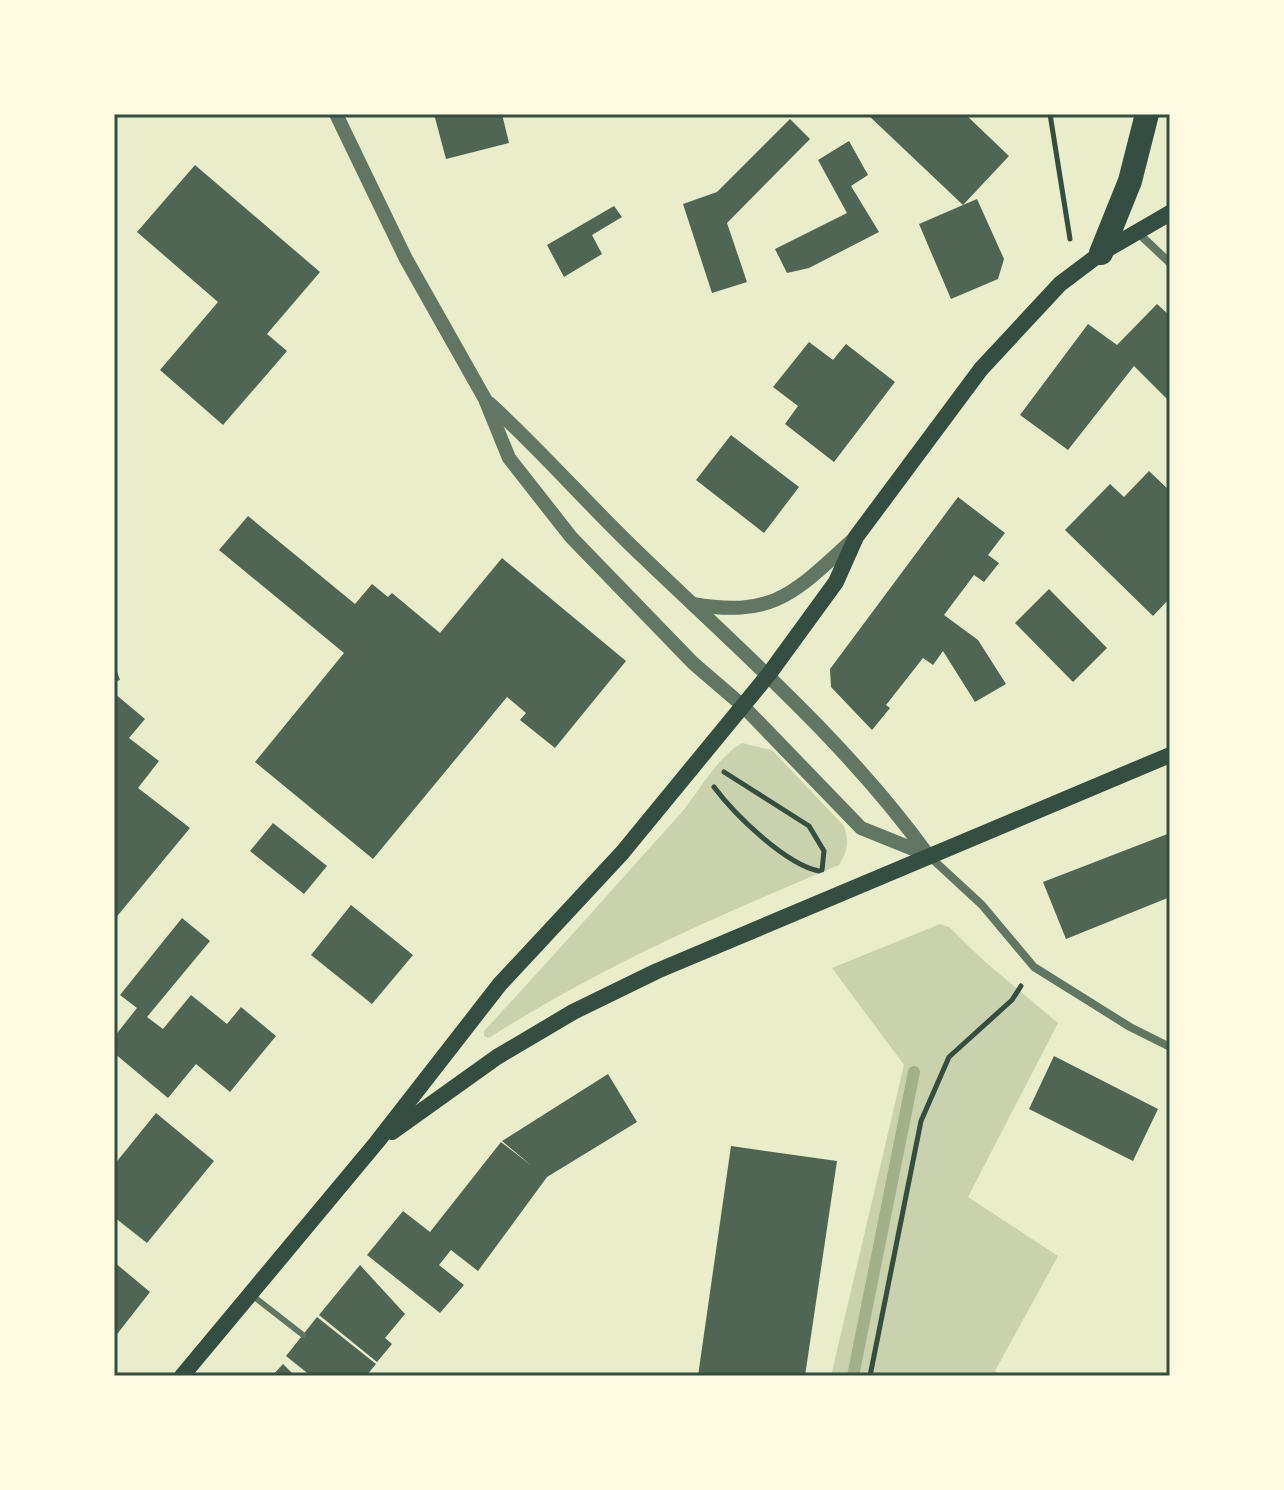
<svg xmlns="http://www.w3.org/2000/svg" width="1284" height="1490" viewBox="0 0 1284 1490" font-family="'Varela Round',sans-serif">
<rect width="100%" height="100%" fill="#e9edc9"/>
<!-- green -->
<g fill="#cad2ad">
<path d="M 742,743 L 772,750 L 844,826 C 849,842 848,851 839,865 C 717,916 600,967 489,1038 L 484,1036 L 484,1031 C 551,959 616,885 682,812 C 701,789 716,758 742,743 Z"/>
<path d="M 940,924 L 949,927 L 983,960 L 1058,1023 L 968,1197 L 1058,1256 L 995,1371 L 1003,1376 L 831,1376 L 904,1065 L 832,968 Z"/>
</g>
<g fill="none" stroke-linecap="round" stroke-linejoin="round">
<!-- stream -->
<path stroke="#a3b18a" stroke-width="12" d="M 853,1376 L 914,1072"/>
</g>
<!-- building -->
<g fill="#4f6655">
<path d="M 434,114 L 502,114 L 509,143 L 446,159 Z"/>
<path d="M 867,114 L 965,114 L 1009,156 L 963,205 L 977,199 L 1004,259 L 998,279 L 951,299 L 919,224 L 963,205 Z"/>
<path d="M 790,119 L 810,139 L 727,223 L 747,282 L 712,293 L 683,204 L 717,192 Z"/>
<path d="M 849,141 L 868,175 L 851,186 L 879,232 L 809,268 L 787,273 L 775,249 L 847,213 L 818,160 Z"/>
<path d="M 195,165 L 320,272 L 267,334 L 287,351 L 223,425 L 160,370 L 218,302 L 137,232 Z"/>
<path d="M 614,206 L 622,217 L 592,235 L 602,254 L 564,277 L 547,245 Z"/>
<path d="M 1157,304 L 1170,316 L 1168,400 L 1134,366 L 1068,450 L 1020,415 L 1088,324 L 1117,345 Z"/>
<path d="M 809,342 L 833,360 L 846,344 L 895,382 L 834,462 L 785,424 L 798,406 L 773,387 Z"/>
<path d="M 731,435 L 799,487 L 764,533 L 696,480 Z"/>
<path d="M 1149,471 L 1170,491 L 1170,598 L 1153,616 L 1065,530 L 1110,484 L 1124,497 Z"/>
<path d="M 958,497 L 1005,533 L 988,555 L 999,563 L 984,582 L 974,575 L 944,615 L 978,640 L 1006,684 L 975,702 L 943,651 L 933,665 L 923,658 L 886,705 L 890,708 L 872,730 L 831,687 L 830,669 Z"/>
<path d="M 248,516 L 355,604 L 372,584 L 388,597 L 392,593 L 440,633 L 502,558 L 626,661 L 555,748 L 520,720 L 526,713 L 507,697 L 373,859 L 255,762 L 344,653 L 219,550 Z"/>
<path d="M 1049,589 L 1107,648 L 1073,682 L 1015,623 Z"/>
<path d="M 114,663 L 120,680 L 114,682 Z"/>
<path d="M 114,693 L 145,719 L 129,738 L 159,761 L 138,788 L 190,828 L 114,920 Z"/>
<path d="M 273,823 L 327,866 L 304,894 L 250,851 Z"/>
<path d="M 1170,833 L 1170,897 L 1066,939 L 1043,882 Z"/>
<path d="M 351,905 L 413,955 L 372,1004 L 311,955 Z"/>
<path d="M 182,918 L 210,941 L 147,1017 L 163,1029 L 191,995 L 227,1024 L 241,1007 L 276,1036 L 230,1092 L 196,1064 L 168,1098 L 114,1053 L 114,1037 L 137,1008 L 120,995 Z"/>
<path d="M 1054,1056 L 1158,1109 L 1133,1161 L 1029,1109 Z"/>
<path d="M 608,1074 L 637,1122 L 547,1177 L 478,1271 L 451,1250 L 439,1265 L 464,1285 L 440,1313 L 367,1255 L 403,1211 L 430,1232 L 501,1142 L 532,1166 L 502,1141 Z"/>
<path d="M 156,1113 L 214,1161 L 147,1243 L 114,1217 L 114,1165 Z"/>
<path d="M 731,1146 L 837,1161 L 805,1376 L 698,1376 Z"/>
<path d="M 114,1262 L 150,1292 L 114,1338 Z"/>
<path d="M 360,1265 L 405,1314 L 385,1338 L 392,1344 L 377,1362 L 319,1315 Z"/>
<path d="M 317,1317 L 376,1364 L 366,1376 L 311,1376 L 286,1356 Z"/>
<path d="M 283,1364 L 295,1376 L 272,1376 Z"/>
</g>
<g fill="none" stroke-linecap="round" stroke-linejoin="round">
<!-- path -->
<g stroke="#344e41" stroke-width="5">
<path d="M 1050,114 L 1070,239"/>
<path d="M 724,772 L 809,826 L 824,851 L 822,870"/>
<path d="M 714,787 C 735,815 785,864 819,871"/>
<path d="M 870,1376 L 921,1121 L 949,1057 L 1012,1000 L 1021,986"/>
</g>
<!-- service -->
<path stroke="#617663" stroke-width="6" d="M 253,1296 L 303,1335"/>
<!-- minor -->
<g stroke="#617663" stroke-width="8">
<path d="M 1136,231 L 1170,263"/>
<path d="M 929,856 L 982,905 L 1034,967 L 1130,1027 L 1170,1047"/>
</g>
<!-- tertiary -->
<g stroke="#617663" stroke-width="14">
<path d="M 336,114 L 406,259 L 485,399 L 509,458 L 571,537 L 693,663 L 743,706 L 861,828 L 928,855"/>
<path d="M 489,403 C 543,452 590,507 643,557 C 743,653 847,743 928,855"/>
<path d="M 693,604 C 778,619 797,589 856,537"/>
</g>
<!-- secondary -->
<g stroke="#344e41" stroke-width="16">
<path d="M 392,1132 L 497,1057 L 573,1012 L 657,971 L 1170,755"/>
<path d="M 182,1376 L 377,1142 L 500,984 L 622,853 L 769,674 L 836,582 L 856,537 L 981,369 L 1060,284 L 1101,253 L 1170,213"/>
</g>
<!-- motorway -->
<path stroke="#344e41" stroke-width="24" d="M 1101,253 L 1130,181 L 1147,114"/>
</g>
<!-- border -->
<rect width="1284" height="1490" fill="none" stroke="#fefae0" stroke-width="232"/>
<rect x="116" y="116" width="1052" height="1258" fill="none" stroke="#344e41" stroke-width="3"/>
</svg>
